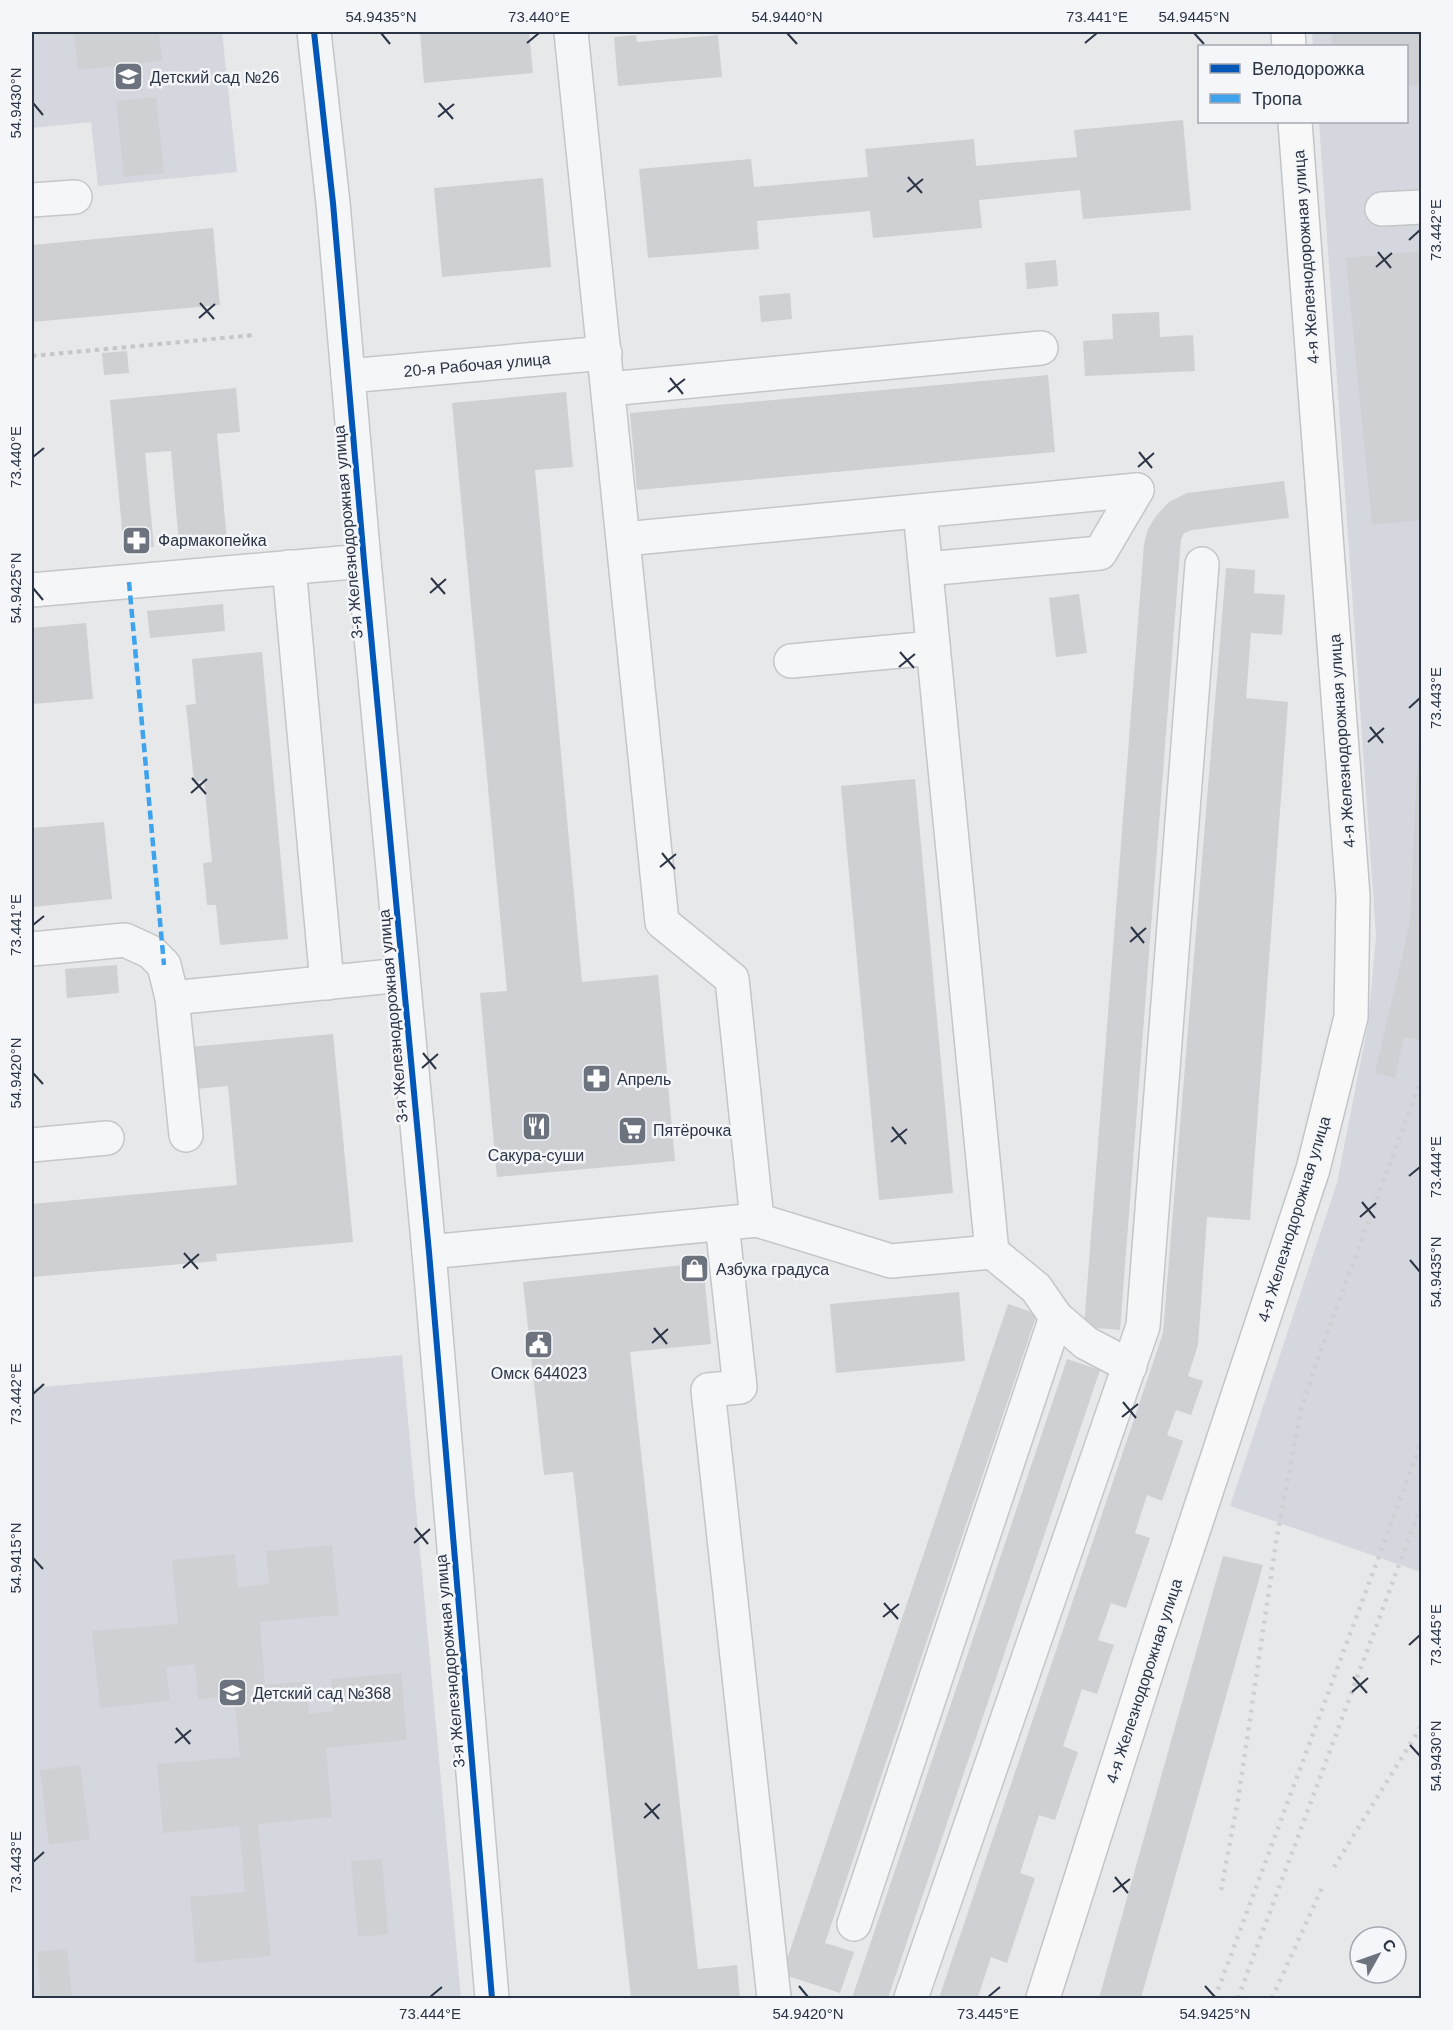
<svg xmlns="http://www.w3.org/2000/svg" width="1453" height="2030" viewBox="0 0 1453 2030" font-family="Arial,sans-serif">
<rect width="100%" height="100%" fill="#e6e8ea"/>
<!-- built -->
<g fill="#d4d7dd">
<path d="M 32,32 L 222,32 L 237,172 L 98,186 L 91,122 L 32,128 Z"/>
<path d="M 1312,32 L 1421,32 L 1421,1572 L 1230,1506 L 1337,1183 L 1368,1024 L 1376,936 L 1319,122 L 1406,122 L 1406,46 L 1313,46 Z"/>
<path d="M 402,1355 L 461,1998 L 32,1998 L 32,1388 Z"/>
</g>
<!-- building -->
<g fill="#ced0d3">
<path d="M 74,32 L 159,32 L 162,61 L 78,70 Z"/>
<path d="M 420,32 L 529,32 L 533,73 L 424,83 Z"/>
<path d="M 1331,32 L 1422,32 L 1422,85 L 1406,86 L 1406,46 L 1333,46 Z"/>
<path d="M 636,35 L 637,42 L 718,35 L 722,77 L 618,86 L 614,37 Z"/>
<path d="M 156,97 L 164,173 L 124,177 L 116,101 Z"/>
<path d="M 1183,120 L 1191,210 L 1083,219 L 1080,190 L 979,200 L 982,228 L 873,238 L 870,211 L 757,221 L 759,249 L 648,258 L 639,169 L 751,159 L 754,187 L 868,177 L 865,149 L 974,139 L 976,166 L 1077,157 L 1074,130 Z"/>
<path d="M 543,178 L 551,267 L 442,277 L 434,188 Z"/>
<path d="M 213,228 L 220,305 L 32,322 L 32,245 Z"/>
<path d="M 1422,251 L 1422,520 L 1372,525 L 1346,258 Z"/>
<path d="M 1056,260 L 1058,286 L 1027,289 L 1025,263 Z"/>
<path d="M 790,293 L 792,319 L 761,322 L 759,296 Z"/>
<path d="M 1159,312 L 1160,337 L 1193,335 L 1195,371 L 1085,376 L 1083,341 L 1113,339 L 1112,314 Z"/>
<path d="M 127,351 L 129,373 L 104,375 L 102,353 Z"/>
<path d="M 1048,375 L 1055,452 L 637,490 L 630,413 Z"/>
<path d="M 236,388 L 240,432 L 217,434 L 227,540 L 179,545 L 171,451 L 145,453 L 154,547 L 124,550 L 110,400 Z"/>
<path d="M 566,392 L 573,467 L 535,470 L 582,982 L 658,975 L 675,1161 L 497,1177 L 480,993 L 507,991 L 452,403 Z"/>
<path d="M 1284,481 L 1289,518 L 1192,530 L 1184,533 L 1181,539 L 1120,1330 L 1084,1327 L 1144,544 L 1148,529 L 1156,516 L 1169,502 L 1187,493 Z"/>
<path d="M 1226,568 L 1255,570 L 1254,593 L 1285,595 L 1282,635 L 1251,633 L 1246,698 L 1288,702 L 1250,1220 L 1207,1217 L 1198,1345 L 1188,1376 L 1203,1381 L 1191,1415 L 1176,1410 L 1167,1435 L 1183,1441 L 1162,1501 L 1147,1495 L 1135,1533 L 1150,1538 L 1126,1608 L 1111,1603 L 1098,1640 L 1114,1645 L 1097,1694 L 1082,1689 L 1063,1746 L 1078,1752 L 1055,1820 L 1039,1815 L 1020,1873 L 1035,1878 L 1007,1963 L 991,1957 L 978,1997 L 982,1998 L 939,1998 L 1163,1333 Z"/>
<path d="M 1079,594 L 1087,653 L 1056,657 L 1049,598 Z"/>
<path d="M 223,604 L 225,631 L 150,638 L 147,611 Z"/>
<path d="M 86,623 L 93,699 L 32,704 L 32,628 Z"/>
<path d="M 262,652 L 288,939 L 220,945 L 216,905 L 207,905 L 203,863 L 212,862 L 204,781 L 194,781 L 186,705 L 196,704 L 192,659 Z"/>
<path d="M 1420,708 L 1422,708 L 1422,1033 L 1420,1040 L 1404,1037 L 1395,1078 L 1375,1073 L 1410,922 Z"/>
<path d="M 915,779 L 953,1193 L 879,1200 L 841,786 Z"/>
<path d="M 104,822 L 112,899 L 32,907 L 32,828 Z"/>
<path d="M 117,965 L 119,993 L 67,998 L 65,969 Z"/>
<path d="M 333,1034 L 353,1242 L 216,1254 L 217,1261 L 32,1277 L 32,1204 L 237,1185 L 228,1086 L 195,1089 L 190,1047 Z"/>
<path d="M 703,1263 L 711,1344 L 630,1352 L 698,1969 L 737,1965 L 740,1998 L 631,1998 L 573,1472 L 544,1475 L 523,1282 Z"/>
<path d="M 959,1292 L 965,1361 L 836,1373 L 830,1304 Z"/>
<path d="M 1008,1304 L 1037,1314 L 825,1943 L 854,1952 L 840,1993 L 782,1974 Z"/>
<path d="M 1067,1359 L 1100,1370 L 888,1998 L 852,1998 Z"/>
<path d="M 332,1545 L 339,1615 L 260,1622 L 265,1685 L 306,1681 L 309,1714 L 334,1711 L 331,1679 L 401,1673 L 407,1740 L 326,1748 L 332,1817 L 258,1824 L 271,1956 L 196,1963 L 190,1897 L 245,1892 L 239,1826 L 163,1833 L 157,1764 L 240,1757 L 234,1696 L 198,1699 L 195,1664 L 166,1667 L 170,1701 L 100,1708 L 92,1631 L 178,1624 L 172,1560 L 235,1554 L 238,1587 L 269,1584 L 266,1551 Z"/>
<path d="M 1223,1556 L 1263,1565 L 1141,1998 L 1099,1998 Z"/>
<path d="M 80,1765 L 90,1839 L 49,1845 L 40,1770 Z"/>
<path d="M 382,1859 L 388,1934 L 358,1937 L 351,1861 Z"/>
<path d="M 67,1949 L 72,1998 L 41,1998 L 37,1952 Z"/>
</g>
<g fill="none" stroke-linecap="round" stroke-linejoin="round">
<defs>
<g id="minor">
<path d="M 314,32 L 333,203 L 364,561 L 429,1252 L 492,1998"/>
<path d="M 571,32 L 662,922 L 732,979 L 757,1220"/>
<path d="M 32,200 L 75,197"/>
<path d="M 1382,209 L 1422,207"/>
<path d="M 348,376 L 605,353"/>
<path d="M 609,389 L 1041,348"/>
<path d="M 920,511 L 992,1252"/>
<path d="M 624,539 L 1137,490"/>
<path d="M 289,567 L 327,983"/>
<path d="M 926,569 L 1100,553 L 1137,490"/>
<path d="M 32,590 L 364,561"/>
<path d="M 791,661 L 933,648"/>
<path d="M 32,949 L 125,940 L 151,952 L 164,965 L 172,998"/>
<path d="M 186,1135 L 172,998 L 402,975"/>
<path d="M 32,1145 L 107,1138"/>
<path d="M 722,1224 L 740,1387 L 708,1390 L 774,1998"/>
<path d="M 429,1252 L 757,1220 L 891,1261 L 992,1252 L 1036,1288 L 1056,1317 L 854,1924"/>
<path d="M 1056,1317 L 1086,1343 L 1130,1366"/>
<path d="M 911,1998 L 1143,1326 L 1202,564"/>
</g>
<g id="major">
<path d="M 1288,32 L 1289,46"/>
<path d="M 1043,1998 L 1153,1652 L 1313,1169 L 1351,1017 L 1353,896 L 1295,122"/>
</g>
</defs>
<!-- minor casing -->
<use href="#minor" stroke="#c4c6c8" stroke-width="36"/>
<!-- major casing -->
<use href="#major" stroke="#c2c5c8" stroke-width="36"/>
<!-- path -->
<path stroke="#c5c6ca" stroke-width="4" stroke-dasharray="4.5 4.5" stroke-linecap="butt" d="M 32,356 L 255,335"/>
<!-- minor -->
<use href="#minor" stroke="#f5f6f7" stroke-width="33"/>
<!-- major -->
<use href="#major" stroke="#f8f8f8" stroke-width="33"/>
<!-- rail -->
<g stroke="#cecfd2" stroke-width="4.5" stroke-dasharray="3 6" stroke-linecap="butt">
<path d="M 1334,1867 L 1422,1725"/>
<path d="M 1221,1890 L 1238,1800 L 1277,1536 L 1301,1410 L 1318,1358 L 1422,1077"/>
<path d="M 1215,1998 L 1422,1440"/>
<path d="M 1238,1998 L 1422,1503"/>
<path d="M 1272,1998 L 1322,1888"/>
</g>
<!-- quiet -->
<path stroke="#3ea3ec" stroke-width="4.5" stroke-dasharray="9 4.5" stroke-linecap="butt" d="M 129,582 L 164,965"/>
<defs>
<path id="cycleway" d="M 314,32 L 333,203 L 364,561 L 429,1252 L 492,1998"/>
</defs>
<!-- cycleway casing -->
<use href="#cycleway" stroke="#f4f6f9" stroke-width="10"/>
<!-- cycleway -->
<use href="#cycleway" stroke="#0057b8" stroke-width="6"/>
</g>
<!-- ticks -->
<path fill="none" stroke="#2b3445" stroke-width="2" d="M 381,33 L 390,44M 787,33 L 797,44M 1194,33 L 1204,44M 527,43 L 539,33M 1085,43 L 1097,33M 33,103 L 43,115M 439,103 L 453,119M 438,117 L 454,104M 908,177 L 922,193M 907,192 L 923,179M 1409,240 L 1420,230M 1378,252 L 1391,268M 1376,267 L 1392,253M 200,303 L 214,319M 199,318 L 215,304M 670,378 L 683,394M 668,392 L 685,379M 1139,452 L 1152,468M 33,457 L 44,448M 1138,467 L 1154,453M 431,578 L 445,594M 33,588 L 43,600M 430,593 L 446,579M 900,652 L 914,668M 899,667 L 915,654M 1409,708 L 1420,698M 1370,727 L 1383,743M 1368,742 L 1384,728M 192,778 L 206,794M 191,793 L 207,779M 662,853 L 675,869M 660,867 L 676,854M 33,925 L 44,916M 1131,927 L 1144,943M 1130,942 L 1146,928M 423,1053 L 436,1069M 422,1068 L 438,1054M 33,1073 L 43,1084M 892,1127 L 906,1144M 891,1142 L 907,1129M 1409,1176 L 1420,1167M 1362,1202 L 1375,1218M 1360,1217 L 1376,1203M 184,1253 L 198,1269M 1410,1260 L 1420,1272M 183,1268 L 199,1254M 654,1328 L 667,1344M 652,1343 L 668,1329M 33,1394 L 44,1384M 1123,1402 L 1136,1418M 1122,1417 L 1138,1404M 415,1528 L 428,1544M 414,1543 L 430,1529M 33,1558 L 43,1569M 884,1603 L 898,1619M 883,1617 L 899,1604M 1409,1645 L 1420,1635M 1353,1677 L 1367,1693M 1352,1692 L 1368,1678M 176,1728 L 190,1744M 175,1743 L 191,1730M 1410,1745 L 1420,1756M 645,1803 L 659,1819M 644,1818 L 660,1804M 33,1862 L 44,1852M 1115,1877 L 1128,1893M 1113,1892 L 1130,1879M 799,1986 L 808,1997M 1205,1986 L 1215,1997M 430,1997 L 442,1987M 988,1997 L 1000,1987"/>
<!-- icons -->
<defs>
<symbol id="school-square" viewBox="-11 -11 22 22"><rect x="-9" y="-9" width="18" height="18" rx="4" fill="#6c737f" stroke="#f4f6f9"/><path d="M0-5L7-2L0 1L-7-2ZM-4 1L0 2.5L4 1V4Q0 6-4 4Z" fill="#fff"/></symbol>
<symbol id="pharmacy-square" viewBox="-11 -11 22 22"><rect x="-9" y="-9" width="18" height="18" rx="4" fill="#6c737f" stroke="#f4f6f9"/><path d="M-2-6h4v4h4v4h-4v4h-4v-4h-4v-4h4Z" fill="#fff"/></symbol>
<symbol id="restaurant-square" viewBox="-11 -11 22 22"><rect x="-9" y="-9" width="18" height="18" rx="4" fill="#6c737f" stroke="#f4f6f9"/><path d="M-5-6h1v4h1v-4h1v4h1v-4h1v5L-1.5 .5V6h-2V.5L-5-1ZM5-6V6H3V1.5H1.5Q1.5-4 5-6Z" fill="#fff"/></symbol>
<symbol id="supermarket-square" viewBox="-11 -11 22 22"><rect x="-9" y="-9" width="18" height="18" rx="4" fill="#6c737f" stroke="#f4f6f9"/><path d="M-6-5.5h2.5l.6 2H6L4.5 2H-2.5L-4.4-4H-6ZM-1.5 3.2a1.3 1.3 0 1 0 .1 0ZM3 3.2a1.3 1.3 0 1 0 .1 0Z" fill="#fff"/></symbol>
<symbol id="shop-square" viewBox="-11 -11 22 22"><rect x="-9" y="-9" width="18" height="18" rx="4" fill="#6c737f" stroke="#f4f6f9"/><path d="M-5-2.5h2.3a2.7 3.5 0 0 1 5.4 0H5L5.5 6h-11ZM-1.5-2.5h3a1.5 2.3 0 0 0-3 0Z" fill="#fff"/></symbol>
<symbol id="civic-square" viewBox="-11 -11 22 22"><rect x="-9" y="-9" width="18" height="18" rx="4" fill="#6c737f" stroke="#f4f6f9"/><path d="M-.6-6.5H3V-4.5H.6V-3L4-1V1h2V6H-6V1h2V-1L-.6-3ZM-1.2 2.5V6h2.4V2.5Z" fill="#fff"/></symbol>
</defs>
<g fill-rule="evenodd">
<use href="#school-square" x="112" y="60" width="33" height="33"/>
<use href="#pharmacy-square" x="120" y="524" width="33" height="33"/>
<use href="#pharmacy-square" x="580" y="1062" width="33" height="33"/>
<use href="#restaurant-square" x="520" y="1110" width="33" height="33"/>
<use href="#supermarket-square" x="616" y="1114" width="33" height="33"/>
<use href="#shop-square" x="678" y="1252" width="33" height="33"/>
<use href="#civic-square" x="522" y="1328" width="33" height="33"/>
<use href="#school-square" x="216" y="1676" width="33" height="33"/>
</g>
<g text-anchor="middle" dominant-baseline="central" stroke-width="5" stroke-linejoin="round" paint-order="stroke">
<!-- poi labels -->
<g font-size="16" fill="#2b3445" stroke="#f4f6f9" text-anchor="start">
<text x="150" y="77">Детский сад №26</text>
<text x="158" y="540">Фармакопейка</text>
<text x="617" y="1079">Апрель</text>
<text x="653" y="1130">Пятёрочка</text>
<text x="536" y="1155" text-anchor="middle">Сакура-суши</text>
<text x="716" y="1269">Азбука градуса</text>
<text x="539" y="1373" text-anchor="middle">Омск 644023</text>
<text x="253" y="1693">Детский сад №368</text>
</g>
<!-- street labels -->
<g font-size="16" fill="#2b3445" stroke="#f4f6f9">
<text transform="translate(1306 257) rotate(-94)">4-я Железнодорожная улица</text>
<text transform="translate(477 365) rotate(-5)">20-я Рабочая улица</text>
<text transform="translate(348 532) rotate(-95)">3-я Железнодорожная улица</text>
<text transform="translate(1342 741) rotate(-94)">4-я Железнодорожная улица</text>
<text transform="translate(393 1016) rotate(-95)">3-я Железнодорожная улица</text>
<text transform="translate(1294 1219) rotate(-73)">4-я Железнодорожная улица</text>
<text transform="translate(450 1661) rotate(-95)">3-я Железнодорожная улица</text>
<text transform="translate(1144 1681) rotate(-72)">4-я Железнодорожная улица</text>
</g>
</g>
<!-- border -->
<rect width="1453" height="2030" fill="none" stroke="#f4f6f9" stroke-width="66"/>
<!-- legend -->
<rect x="1198" y="45" width="210" height="78" fill="#f4f6f9" stroke="#a4a8b1" stroke-width="1.5"/>
<rect x="1210" y="64" width="30" height="9" fill="#0057b8" stroke="#a4a8b1" stroke-width="1.5"/>
<text x="1252" y="75" font-size="18" fill="#2b3445">Велодорожка</text>
<rect x="1210" y="94" width="30" height="9" fill="#3ea3ec" stroke="#a4a8b1" stroke-width="1.5"/>
<text x="1252" y="105" font-size="18" fill="#2b3445">Тропа</text>
<!-- north arrow -->
<g transform="translate(1378 1955) rotate(50)"><circle r="28" fill="#f4f6f9" stroke="#a4a8b1" stroke-width="1.5"/>
<path d="M0-4.5L10 22L0 15L-10 22Z" fill="#6c737f"/>
<text y="-9" font-size="16" font-weight="bold" text-anchor="middle" fill="#2b3445">С</text>
</g>
<rect x="33" y="33" width="1387" height="1964" fill="none" stroke="#2b3445" stroke-width="2"/>
<g font-size="15" text-anchor="middle" fill="#2b3445">
<text x="381" y="22">54.9435°N</text>
<text x="539" y="22">73.440°E</text>
<text x="787" y="22">54.9440°N</text>
<text x="1097" y="22">73.441°E</text>
<text x="1194" y="22">54.9445°N</text>
<text transform="translate(16 103) rotate(-90)" y="5">54.9430°N</text>
<text transform="translate(1436 230) rotate(-90)" y="5">73.442°E</text>
<text transform="translate(16 457) rotate(-90)" y="5">73.440°E</text>
<text transform="translate(16 588) rotate(-90)" y="5">54.9425°N</text>
<text transform="translate(1436 698) rotate(-90)" y="5">73.443°E</text>
<text transform="translate(16 925) rotate(-90)" y="5">73.441°E</text>
<text transform="translate(16 1073) rotate(-90)" y="5">54.9420°N</text>
<text transform="translate(1436 1167) rotate(-90)" y="5">73.444°E</text>
<text transform="translate(1436 1272) rotate(-90)" y="5">54.9435°N</text>
<text transform="translate(16 1394) rotate(-90)" y="5">73.442°E</text>
<text transform="translate(16 1558) rotate(-90)" y="5">54.9415°N</text>
<text transform="translate(1436 1635) rotate(-90)" y="5">73.445°E</text>
<text transform="translate(1436 1756) rotate(-90)" y="5">54.9430°N</text>
<text transform="translate(16 1862) rotate(-90)" y="5">73.443°E</text>
<text x="430" y="2019">73.444°E</text>
<text x="808" y="2019">54.9420°N</text>
<text x="988" y="2019">73.445°E</text>
<text x="1215" y="2019">54.9425°N</text>
</g>
</svg>
